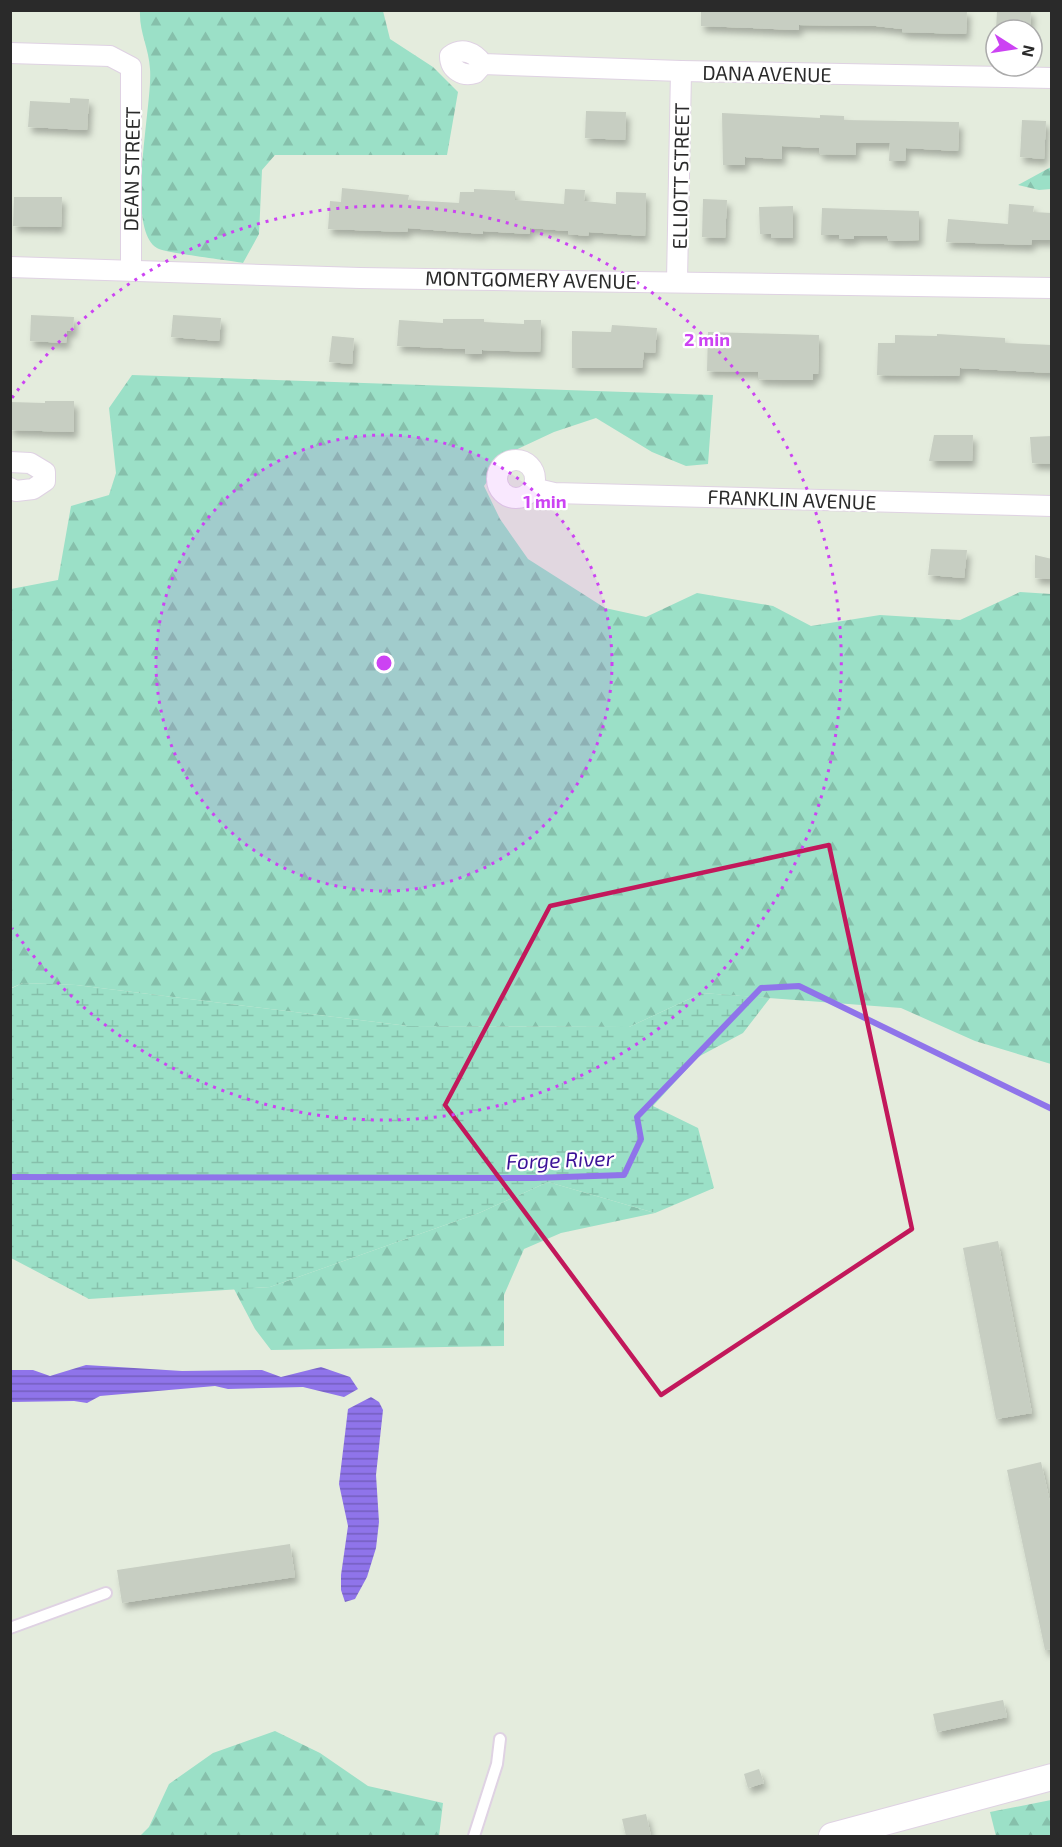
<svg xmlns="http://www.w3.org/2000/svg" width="1062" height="1847" viewBox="0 0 1062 1847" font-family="'Exo 2',sans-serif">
<defs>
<pattern id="forest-firs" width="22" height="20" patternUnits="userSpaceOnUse" patternTransform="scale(1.5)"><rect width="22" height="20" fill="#9be0c7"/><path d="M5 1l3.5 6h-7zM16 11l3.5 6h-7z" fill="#86c0ab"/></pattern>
<pattern id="wetland-marsh" width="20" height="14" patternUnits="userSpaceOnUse" patternTransform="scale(1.5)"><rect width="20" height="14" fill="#9be0c7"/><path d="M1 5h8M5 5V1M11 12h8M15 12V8" fill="none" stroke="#86c0ab"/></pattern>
<pattern id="water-rules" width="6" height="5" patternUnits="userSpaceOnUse" patternTransform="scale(1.5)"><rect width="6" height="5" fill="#8f74ea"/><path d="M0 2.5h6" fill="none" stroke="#755fbe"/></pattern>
<filter id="shadow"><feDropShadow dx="3.5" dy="6" stdDeviation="3" flood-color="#0004"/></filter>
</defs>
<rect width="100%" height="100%" fill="#e4ecdd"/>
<!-- forest -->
<g fill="url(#forest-firs)">
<path d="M 140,11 L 383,11 L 390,39 L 433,67 L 458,92 L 447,155 L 275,155 L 262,170 L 259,234 L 243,263 C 228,260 165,253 157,248 C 124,228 153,104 150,69 C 149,48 139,32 140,11 Z"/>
<path d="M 1051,167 L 1051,189 L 1039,190 L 1018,185 Z"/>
<path d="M 132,375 L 713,395 L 708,464 L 686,466 L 652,452 L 596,418 L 554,432 L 507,454 L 484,486 L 500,519 L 528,559 L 605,608 L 646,617 L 697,593 L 773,606 L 811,626 L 880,615 L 960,620 L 1020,592 L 1051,594 L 1051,1064 L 975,1041 L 901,1008 L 702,993 L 629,1027 L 408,1026 L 76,985 L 23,983 L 11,988 L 11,589 L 58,580 L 71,506 L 109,495 L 116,473 L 109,408 Z"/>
<path d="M 548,1182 L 655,1213 L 561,1233 L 524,1249 L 504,1295 L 504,1346 L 271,1350 L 255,1329 L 234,1289 L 270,1287 L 479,1213 Z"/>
<path d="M 275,1731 L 320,1753 L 368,1786 L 443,1803 L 439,1836 L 140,1836 L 149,1827 L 169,1784 L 213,1753 Z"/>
<path d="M 1051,1800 L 1051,1836 L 996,1836 L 990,1812 Z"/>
</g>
<!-- wetland -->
<path fill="url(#wetland-marsh)" d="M 23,983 L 76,985 L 408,1026 L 629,1027 L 702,993 L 770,998 L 743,1033 L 698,1057 L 653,1106 L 698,1128 L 714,1188 L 655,1213 L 548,1182 L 479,1213 L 270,1287 L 89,1299 L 11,1258 L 10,989 Z"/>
<!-- water -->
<g fill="url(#water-rules)">
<path d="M 86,1365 L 182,1371 L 262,1370 L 281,1377 L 321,1367 L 350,1377 L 358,1389 L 344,1397 L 303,1387 L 228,1389 L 215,1386 L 100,1396 L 87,1403 L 74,1401 L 11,1402 L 11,1370 L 33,1370 L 50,1376 Z"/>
<path d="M 371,1397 L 379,1402 L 383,1410 L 376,1475 L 379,1522 L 376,1548 L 367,1577 L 355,1599 L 345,1602 L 341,1590 L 341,1575 L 348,1526 L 339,1484 L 348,1409 Z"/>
</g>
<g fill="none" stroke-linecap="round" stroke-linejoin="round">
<!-- stream -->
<path stroke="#8f74ea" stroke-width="6" d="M 10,1177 L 534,1178 L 624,1175 L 641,1139 L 637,1117 L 761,988 L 799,986 L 1052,1109"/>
</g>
<!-- building -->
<g fill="#c7cec2" filter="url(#shadow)">
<path d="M 701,10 L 967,10 L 966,34 L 902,32 L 902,29 L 876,26 L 799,25 L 799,30 L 701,26 Z"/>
<path d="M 997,10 L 1031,10 L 1030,28 L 1013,27 L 1013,30 L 996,30 Z"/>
<path d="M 70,98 L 89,99 L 87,130 L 28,127 L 30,101 L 70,103 Z"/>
<path d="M 586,111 L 626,112 L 625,140 L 585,138 Z"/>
<path d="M 722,113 L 820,118 L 820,115 L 844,116 L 844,120 L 959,122 L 958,151 L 906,148 L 905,161 L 889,161 L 890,143 L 856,143 L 856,155 L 819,154 L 819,148 L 782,146 L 782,159 L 745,157 L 745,165 L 723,165 Z"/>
<path d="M 1022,120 L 1046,121 L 1044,159 L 1020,157 Z"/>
<path d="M 342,188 L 409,195 L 408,200 L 459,203 L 460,192 L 474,192 L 474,189 L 515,191 L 515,200 L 564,204 L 565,189 L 585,190 L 584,201 L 616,204 L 616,192 L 646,193 L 645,236 L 589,232 L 588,236 L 568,234 L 568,231 L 530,228 L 530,234 L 483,231 L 483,234 L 408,228 L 407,232 L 328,229 L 330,201 L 341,202 Z"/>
<path d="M 14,197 L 62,197 L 61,227 L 13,226 Z"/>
<path d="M 703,199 L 727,200 L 725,238 L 702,237 Z"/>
<path d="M 1009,204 L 1034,206 L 1033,212 L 1052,213 L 1052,240 L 1032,240 L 1031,245 L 946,242 L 948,219 L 1008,224 Z"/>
<path d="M 793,206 L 793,238 L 771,238 L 771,234 L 760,234 L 759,207 Z"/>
<path d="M 822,208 L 919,211 L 919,240 L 889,241 L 887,236 L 854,236 L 854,239 L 839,239 L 839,235 L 821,235 Z"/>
<path d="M 31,315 L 74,317 L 73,331 L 67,331 L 66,343 L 30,341 Z"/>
<path d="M 173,315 L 221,318 L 219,341 L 171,337 Z"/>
<path d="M 443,319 L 484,319 L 484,322 L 524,324 L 524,320 L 541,320 L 540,352 L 482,350 L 482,354 L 465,354 L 465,349 L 397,346 L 399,320 L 443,323 Z"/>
<path d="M 612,325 L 657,328 L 655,353 L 644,352 L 642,368 L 572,368 L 572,331 L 611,332 Z"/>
<path d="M 708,332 L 819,335 L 818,374 L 813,374 L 813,380 L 779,380 L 758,379 L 758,372 L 707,371 Z"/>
<path d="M 937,334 L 1005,338 L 1005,343 L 1052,345 L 1052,373 L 960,368 L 959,376 L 877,375 L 878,343 L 895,343 L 895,335 L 937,336 Z"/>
<path d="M 332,336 L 354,338 L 352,364 L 329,362 Z"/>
<path d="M 45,401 L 74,401 L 74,432 L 10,430 L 10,402 L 45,403 Z"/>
<path d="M 934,435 L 973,435 L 972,461 L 929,461 Z"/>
<path d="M 1052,436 L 1052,464 L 1032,463 L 1030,437 Z"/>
<path d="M 931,549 L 967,550 L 964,578 L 928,575 Z"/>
<path d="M 1035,555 L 1052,559 L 1052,579 L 1035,578 Z"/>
<path d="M 998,1241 L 1032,1413 L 996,1419 L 963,1248 Z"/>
<path d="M 1041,1462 L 1052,1511 L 1052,1649 L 1045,1650 L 1007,1470 Z"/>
<path d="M 290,1544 L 295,1577 L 122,1603 L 117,1570 Z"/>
<path d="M 1003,1700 L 1007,1717 L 937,1732 L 933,1714 Z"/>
<path d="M 759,1769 L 764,1783 L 748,1788 L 744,1774 Z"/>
<path d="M 646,1814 L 651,1836 L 626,1836 L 622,1819 Z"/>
</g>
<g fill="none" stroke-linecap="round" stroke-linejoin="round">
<defs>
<g id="service">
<path d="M 10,1628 L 106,1593"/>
<path d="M 474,1836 L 497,1764 L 500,1739"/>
</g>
<g id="minor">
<path d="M 10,53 L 110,56 L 131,67 L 131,270"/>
<path d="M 483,64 L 475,73 C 463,77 450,70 450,56 C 462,47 474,52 483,64 L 681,71 L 1052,78"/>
<path d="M 10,267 L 360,278 L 1052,288"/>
<path d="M 677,281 L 681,71"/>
<circle cx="516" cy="479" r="19"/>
<path d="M 10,462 L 30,463 L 45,472 L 45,481 L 33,489 L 16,491 L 10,488"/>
<path d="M 533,488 L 554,493 L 1052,506"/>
</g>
<path id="tertiary" d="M 832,1836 L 1052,1777"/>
</defs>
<!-- service casing -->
<use href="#service" stroke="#dfd2e3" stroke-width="14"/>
<!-- minor casing -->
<use href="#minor" stroke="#dfd2e3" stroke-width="22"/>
<!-- tertiary casing -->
<use href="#tertiary" stroke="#dfd2e3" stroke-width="28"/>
<!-- service -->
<use href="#service" stroke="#fff" stroke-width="10"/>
<!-- minor -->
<use href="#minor" stroke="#fff" stroke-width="20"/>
<!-- tertiary -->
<use href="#tertiary" stroke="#fff" stroke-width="26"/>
</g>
<!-- marked area -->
<path fill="none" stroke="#c2185b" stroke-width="4.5" stroke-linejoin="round" d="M 829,845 L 912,1229 L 661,1395 L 445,1105 L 550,906 Z"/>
<!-- distance rings -->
<circle cx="384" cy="663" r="228" fill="#cc43f3" fill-opacity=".12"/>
<g fill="none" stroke="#cc43f3" stroke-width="3" stroke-dasharray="3 6">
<circle cx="384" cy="663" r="228"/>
<path d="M12 398A457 457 0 1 1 12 928"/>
</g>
<g text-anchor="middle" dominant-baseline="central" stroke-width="4.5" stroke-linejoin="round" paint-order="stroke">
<!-- street labels -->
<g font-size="20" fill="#2a2a2a" stroke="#fff">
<text transform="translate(767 73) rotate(1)">DANA AVENUE</text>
<text transform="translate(131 169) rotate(-89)">DEAN STREET</text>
<text transform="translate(680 176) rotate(-89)">ELLIOTT STREET</text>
<text transform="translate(531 279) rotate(1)">MONTGOMERY AVENUE</text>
<text transform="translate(792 499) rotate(2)">FRANKLIN AVENUE</text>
</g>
<!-- water labels -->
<g font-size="21" font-style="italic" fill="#3b1297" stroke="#fff">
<text transform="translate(560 1159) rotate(-2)">Forge River</text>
</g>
</g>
<circle cx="384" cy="663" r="9" fill="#cc43f3" stroke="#fff" stroke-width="3"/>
<g font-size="18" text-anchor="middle" font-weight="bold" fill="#cc43f3" stroke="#fff" stroke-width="4.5" stroke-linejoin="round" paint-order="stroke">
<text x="707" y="346">2 min</text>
<text x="545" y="508">1 min</text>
</g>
<!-- border -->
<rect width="1062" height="1847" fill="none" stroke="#2a2a2a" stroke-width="24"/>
<!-- north arrow -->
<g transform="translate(1014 48) rotate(102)"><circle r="28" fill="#ffffff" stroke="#aaaaaa" stroke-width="1.5"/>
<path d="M0-4.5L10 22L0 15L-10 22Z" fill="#cc43f3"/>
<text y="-9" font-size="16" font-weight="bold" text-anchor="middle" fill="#2a2a2a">N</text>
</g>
</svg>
